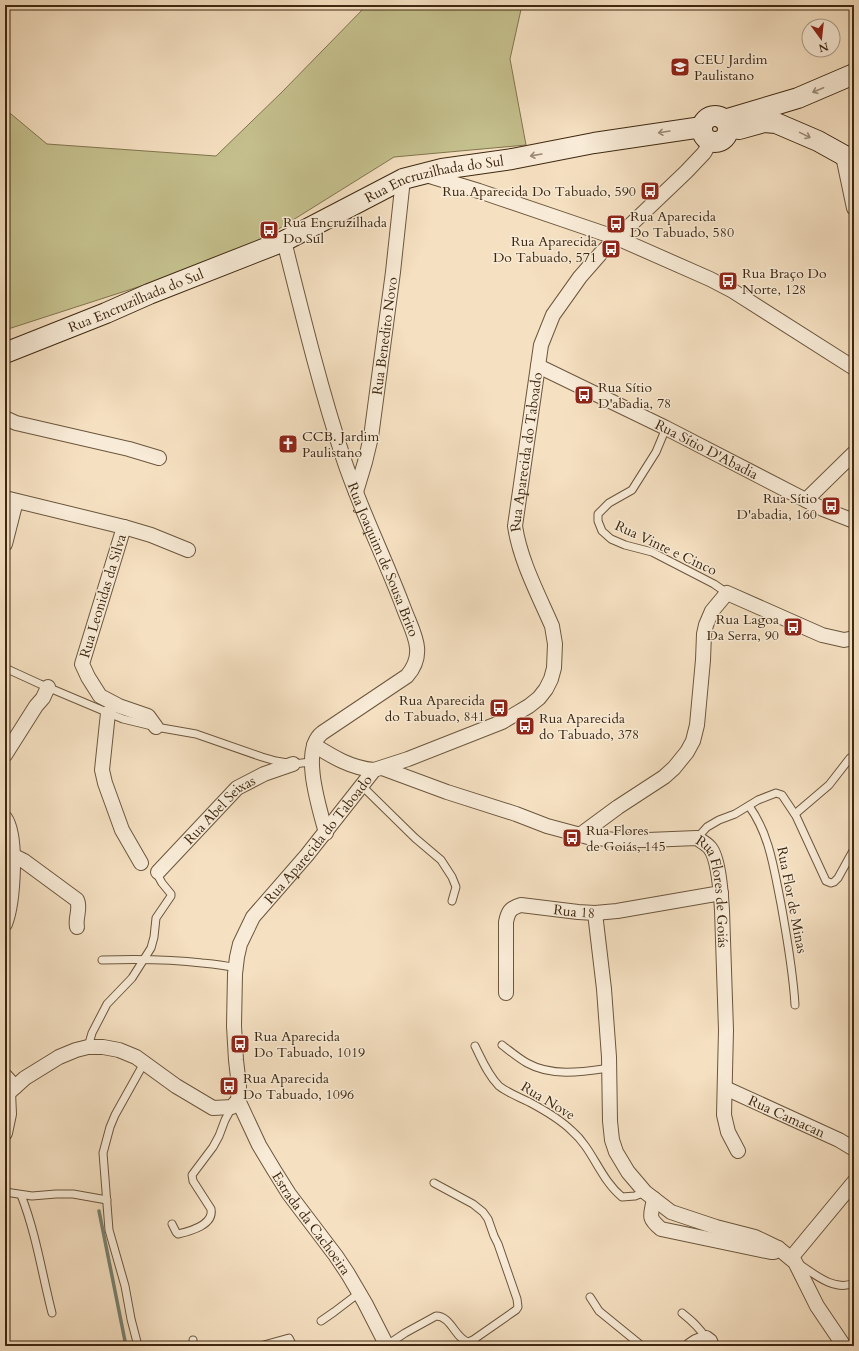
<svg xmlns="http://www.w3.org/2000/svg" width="859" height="1351" viewBox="0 0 859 1351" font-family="Cardo,serif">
<rect width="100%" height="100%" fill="#f5e0c1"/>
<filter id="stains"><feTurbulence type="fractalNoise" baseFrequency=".005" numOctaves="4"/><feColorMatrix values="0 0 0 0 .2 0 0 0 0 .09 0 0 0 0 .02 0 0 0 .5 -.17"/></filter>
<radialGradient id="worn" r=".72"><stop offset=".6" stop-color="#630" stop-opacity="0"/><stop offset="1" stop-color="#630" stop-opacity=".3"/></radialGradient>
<!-- green -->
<path fill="#c4c08d" stroke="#82744f" d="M 367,5 L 522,5 L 510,59 L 526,145 L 394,157 L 256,243 L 175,275 L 5,330 L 5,109 L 47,144 L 216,156 L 282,92 Z"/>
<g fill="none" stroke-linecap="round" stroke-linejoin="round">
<!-- stream -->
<path stroke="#778172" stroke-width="3.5" d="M 99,1211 L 126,1346"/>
<defs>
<g id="lane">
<path d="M 666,428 L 656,452 L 632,490 L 609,503 L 598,514 L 598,521 L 602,531 L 611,539 L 625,545 L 652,552 L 714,584 L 727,593"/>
<path d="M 5,668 L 40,684 L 123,719 L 156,727 L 196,734 L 262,757 L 276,761 L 293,764 L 311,762"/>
<path d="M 362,786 L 415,838 L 441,860 L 452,877 L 456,887 L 452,901"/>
<path d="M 749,806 C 770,835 774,870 781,904 C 787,938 793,970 795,1005"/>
<path d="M 795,814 L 829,785 L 850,758"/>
<path d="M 697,838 L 707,827 L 719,820 L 735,814 L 758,800 L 776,793 L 782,795 L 796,816 L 826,881 L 831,883 L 834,882 L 838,878 L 854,849"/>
<path d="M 102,960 C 135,959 169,959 202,963 C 213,964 224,965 236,968"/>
<path d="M 502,1045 C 510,1051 518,1058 527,1063 C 552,1077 582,1072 609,1068"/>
<path d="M 475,1046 C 482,1060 488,1075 499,1086 C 508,1093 519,1097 529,1102 C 544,1110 560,1119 572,1131 C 593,1149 600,1179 622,1197 L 635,1196 L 645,1192"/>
<path d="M 88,1047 L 92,1033 L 107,1004 L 132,978 L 151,948 L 154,937 L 156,918 L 171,896 L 171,894 L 162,883 L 157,874 L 158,872"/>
<path d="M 5,1192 L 32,1196 L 56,1194 L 73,1194 L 107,1200"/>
<path d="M 21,1195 C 36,1233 42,1274 52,1313"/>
<path d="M 172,1224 L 176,1232 L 178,1234 C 191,1231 214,1225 211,1209 L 193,1181 L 192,1175 L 213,1147 L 219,1136 L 225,1120 L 232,1107"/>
<path d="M 799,1264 C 814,1274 835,1292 854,1283"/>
<path d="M 590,1297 L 599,1311 L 642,1346"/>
<path d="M 682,1313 C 692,1321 699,1327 706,1338"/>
<path d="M 321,1321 L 334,1312 L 359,1293"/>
<path d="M 193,1340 L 193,1346"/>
<path d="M 387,1345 L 405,1333 L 436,1316 C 451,1316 455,1338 468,1342 L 473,1340 L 516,1310 L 518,1307 L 517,1299 L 498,1244 L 494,1236 L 488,1219 L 483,1212 L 473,1204 L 434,1183"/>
<path d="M 138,1346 L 131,1319 L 125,1286 L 109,1230 L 103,1153 L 110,1127 L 115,1115 L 144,1063"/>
<path d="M 260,1346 L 289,1338 L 293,1346"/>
</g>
<g id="street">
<path d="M 843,156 L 854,208"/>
<path d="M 423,174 L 479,191 L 617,238 L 710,279 L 733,291 L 854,368"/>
<path id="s1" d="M 284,241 C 302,313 320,387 343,457 C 360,509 385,558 404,609 C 413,633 427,653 407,676 L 322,733 C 300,750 320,810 326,833"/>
<path id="s2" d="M 538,366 L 666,428 L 823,509 L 854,521"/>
<path d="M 5,418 L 16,423 L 129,449 L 159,458"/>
<path id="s3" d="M 356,492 L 365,462 L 371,437 L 393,272 L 403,179"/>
<path d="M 5,498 L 124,527 L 151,535 L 188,550"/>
<path d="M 806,500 L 854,453"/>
<path d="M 124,527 L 82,664 L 88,677 L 100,696 L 119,706 L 148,716 L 156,727"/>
<path d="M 5,544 L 16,501"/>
<path d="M 108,713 L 102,770 L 105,783 L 122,830 L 141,863"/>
<path d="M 314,745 C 333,757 351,768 374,770"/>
<path d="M 5,755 L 36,706 L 43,698 L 48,687"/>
<path id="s4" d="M 382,768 L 447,792 L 516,814 L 547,826 L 588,837 L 615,840 L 648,840 L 697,838 C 701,841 707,844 710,848 C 719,859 721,896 722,910 L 726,1030 L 724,1115 L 728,1132 L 738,1151"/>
<path d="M 5,818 C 18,837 13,903 5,924"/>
<path d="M 580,835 L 618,807 L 664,777 L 674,768 L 687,752 L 693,741 L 697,725 L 703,660 L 704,634 L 706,625 L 712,611 L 727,593 L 822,635 L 844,640 L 854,638"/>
<path d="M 14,856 L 24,861 L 77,900 C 81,909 75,917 77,927"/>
<path id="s5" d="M 158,872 L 237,788 L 264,774 L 293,764"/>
<path d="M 595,913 L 604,989 L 609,1057 L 610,1121 L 612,1140 L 616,1152 L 628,1172 L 645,1192 L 671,1212 L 716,1227 L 755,1237 L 778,1248 L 795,1262 L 817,1306 L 844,1346"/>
<path id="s6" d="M 506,993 L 506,922 C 508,912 510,908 521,905 L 578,912 L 595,913 L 617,911 L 721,893"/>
<path d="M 5,1076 L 15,1087"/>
<path id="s7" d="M 725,1088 L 839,1140 L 854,1149"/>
<path id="s8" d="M 5,1096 L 25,1078 L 59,1057 L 76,1050 L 88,1047 L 103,1047 L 119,1050 L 136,1057 L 176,1086 L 213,1108 L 232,1107 L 238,1100 L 239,1086 L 236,1060 L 234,1026 L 235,974 L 237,957 L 240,944 L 253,917 L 307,855 L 374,770 L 408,759 L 502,722 L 529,706 L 539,698 L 546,689 L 551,679 L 554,668 L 555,644 L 552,626 C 538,594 520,560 515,526 L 541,345 L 553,315 L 580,277 L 601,253 L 686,172 L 704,153 L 711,141"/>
<path id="s9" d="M 238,1100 L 259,1145 L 274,1170 L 289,1194 L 336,1256 L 348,1274 L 365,1303 L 387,1346"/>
<path d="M 5,1133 L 9,1114 L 8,1092"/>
<path d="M 654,1199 C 651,1216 647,1217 661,1229 L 771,1252 L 774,1252 L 778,1248"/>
<path d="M 791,1258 L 854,1182"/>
<path d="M 690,1346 L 696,1342 L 706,1338 L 710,1341 L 712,1346"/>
</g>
<g id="secondary">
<circle cx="715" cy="129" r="13"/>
<path d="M 724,120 L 798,98 L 854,74"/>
<path d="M 739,129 L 764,122 L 776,123 L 818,141 L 854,161"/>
<path id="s10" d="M 5,353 L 106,313 L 149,294 L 284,241 L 403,179 L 442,169 L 512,159 L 594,143 L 702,127"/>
</g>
</defs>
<!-- lane casing -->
<use href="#lane" stroke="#6c563d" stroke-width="9"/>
<!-- street casing -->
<use href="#street" stroke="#6c563d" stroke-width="16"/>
<!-- secondary casing -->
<use href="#secondary" stroke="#3f2811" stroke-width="22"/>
<!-- lane -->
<use href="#lane" stroke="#f8ebd7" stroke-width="7"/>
<!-- street -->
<use href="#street" stroke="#f8ebd7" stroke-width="14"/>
<!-- secondary -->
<use href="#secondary" stroke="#f8ebd7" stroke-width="20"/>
</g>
<!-- one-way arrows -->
<defs><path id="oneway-shaft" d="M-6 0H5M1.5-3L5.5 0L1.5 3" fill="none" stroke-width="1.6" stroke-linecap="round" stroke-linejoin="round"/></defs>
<g stroke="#9c8a74">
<use href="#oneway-shaft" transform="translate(818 90) rotate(157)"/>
<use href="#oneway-shaft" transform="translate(664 132) rotate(171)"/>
<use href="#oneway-shaft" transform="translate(805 135) rotate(26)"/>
<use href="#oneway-shaft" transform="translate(536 155) rotate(170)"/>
</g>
<!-- icons -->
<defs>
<symbol id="school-square" viewBox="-11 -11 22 22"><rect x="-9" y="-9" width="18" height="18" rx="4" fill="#8f2418" stroke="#f8ebd7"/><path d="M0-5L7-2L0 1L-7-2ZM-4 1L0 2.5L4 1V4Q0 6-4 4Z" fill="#fff"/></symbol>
<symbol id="bus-square" viewBox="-11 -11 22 22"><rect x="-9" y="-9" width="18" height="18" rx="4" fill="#8f2418" stroke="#f8ebd7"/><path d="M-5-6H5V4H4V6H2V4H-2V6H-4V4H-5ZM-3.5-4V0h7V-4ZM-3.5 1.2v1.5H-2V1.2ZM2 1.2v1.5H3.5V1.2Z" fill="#fff"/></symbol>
<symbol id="church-square" viewBox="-11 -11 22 22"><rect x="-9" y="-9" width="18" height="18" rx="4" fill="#8f2418" stroke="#f8ebd7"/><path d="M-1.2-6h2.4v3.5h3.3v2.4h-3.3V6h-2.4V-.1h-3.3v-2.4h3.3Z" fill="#fff"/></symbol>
</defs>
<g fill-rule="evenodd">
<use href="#school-square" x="669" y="56" width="22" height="22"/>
<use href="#bus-square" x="639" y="180" width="22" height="22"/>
<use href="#bus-square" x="605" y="213" width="22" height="22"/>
<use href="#bus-square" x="258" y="219" width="22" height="22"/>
<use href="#bus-square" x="600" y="238" width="22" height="22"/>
<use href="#bus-square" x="717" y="270" width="22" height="22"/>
<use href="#bus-square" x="573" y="384" width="22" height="22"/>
<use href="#church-square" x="277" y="433" width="22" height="22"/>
<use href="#bus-square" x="820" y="495" width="22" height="22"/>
<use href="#bus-square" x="782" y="616" width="22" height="22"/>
<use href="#bus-square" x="488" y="697" width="22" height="22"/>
<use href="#bus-square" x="514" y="715" width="22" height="22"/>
<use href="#bus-square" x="561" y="827" width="22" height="22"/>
<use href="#bus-square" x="229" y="1033" width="22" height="22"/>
<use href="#bus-square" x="218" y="1075" width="22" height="22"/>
</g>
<g text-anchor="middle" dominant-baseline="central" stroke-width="3" stroke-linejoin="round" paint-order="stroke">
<!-- poi labels -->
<g font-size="14" fill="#3f2811" stroke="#f8ebd7" text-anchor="start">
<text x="694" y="59">CEU Jardim<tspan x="694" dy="16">Paulistano</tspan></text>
<text x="636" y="191" text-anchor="end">Rua Aparecida Do Tabuado, 590</text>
<text x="630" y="216">Rua Aparecida<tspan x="630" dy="16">Do Tabuado, 580</tspan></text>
<text x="283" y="222">Rua Encruzilhada<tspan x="283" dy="16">Do Sul</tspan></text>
<text x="597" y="241" text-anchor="end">Rua Aparecida<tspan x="597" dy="16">Do Tabuado, 571</tspan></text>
<text x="742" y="273">Rua Braço Do<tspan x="742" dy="16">Norte, 128</tspan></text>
<text x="598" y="387">Rua Sítio<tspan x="598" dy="16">D'abadia, 78</tspan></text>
<text x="302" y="436">CCB. Jardim<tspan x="302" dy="16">Paulistano</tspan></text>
<text x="817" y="498" text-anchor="end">Rua Sítio<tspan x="817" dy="16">D'abadia, 160</tspan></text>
<text x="779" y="619" text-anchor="end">Rua Lagoa<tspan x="779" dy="16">Da Serra, 90</tspan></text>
<text x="485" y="700" text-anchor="end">Rua Aparecida<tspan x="485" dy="16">do Tabuado, 841</tspan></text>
<text x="539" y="718">Rua Aparecida<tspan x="539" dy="16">do Tabuado, 378</tspan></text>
<text x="586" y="830">Rua Flores<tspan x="586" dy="16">de Goiás, 145</tspan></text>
<text x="254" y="1036">Rua Aparecida<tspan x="254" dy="16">Do Tabuado, 1019</tspan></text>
<text x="243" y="1078">Rua Aparecida<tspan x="243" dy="16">Do Tabuado, 1096</tspan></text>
</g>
<!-- street labels -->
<g font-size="14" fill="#3f2811" stroke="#f8ebd7">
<text stroke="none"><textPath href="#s10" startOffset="465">Rua Encruzilhada do Sul</textPath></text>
<text stroke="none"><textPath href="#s10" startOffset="141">Rua Encruzilhada do Sul</textPath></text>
<text stroke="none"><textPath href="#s3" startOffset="159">Rua Benedito Novo</textPath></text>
<text stroke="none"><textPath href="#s2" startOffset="188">Rua Sítio D'Abadia</textPath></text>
<text stroke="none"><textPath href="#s8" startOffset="1084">Rua Aparecida do Taboado</textPath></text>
<text transform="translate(666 548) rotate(25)">Rua Vinte e Cinco</text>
<text stroke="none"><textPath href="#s1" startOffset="334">Rua Joaquim de Sousa Brito</textPath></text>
<text transform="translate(103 596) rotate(-73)">Rua Leonidas da Silva</text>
<text stroke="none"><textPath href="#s5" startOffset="88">Rua Abel Seixas</textPath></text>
<text stroke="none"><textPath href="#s8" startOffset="556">Rua Aparecida do Taboado</textPath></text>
<text stroke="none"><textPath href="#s4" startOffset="386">Rua Flores de Goiás</textPath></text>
<text transform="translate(792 900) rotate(79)">Rua Flor de Minas</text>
<text stroke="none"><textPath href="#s6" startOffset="149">Rua 18</textPath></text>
<text transform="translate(548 1101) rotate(31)">Rua Nove</text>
<text stroke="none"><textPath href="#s7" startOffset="68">Rua Camacan</textPath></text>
<text stroke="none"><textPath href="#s9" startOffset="144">Estrada da Cachoeira</textPath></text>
</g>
</g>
<!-- margin -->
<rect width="859" height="1351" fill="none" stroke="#f5e0c1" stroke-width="20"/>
<rect x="6" y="6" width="847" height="1339" fill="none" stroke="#3f2811" stroke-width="2"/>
<rect x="10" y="10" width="839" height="1331" fill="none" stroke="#3f2811"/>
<!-- north arrow -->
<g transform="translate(821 38) rotate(165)"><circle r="19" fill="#f8ebd7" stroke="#ae9d88"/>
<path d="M0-3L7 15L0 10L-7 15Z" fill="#8f2418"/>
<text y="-6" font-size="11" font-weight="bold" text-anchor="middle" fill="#3f2811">N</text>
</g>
<rect width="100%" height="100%" filter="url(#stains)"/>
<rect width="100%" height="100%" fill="url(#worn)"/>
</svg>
